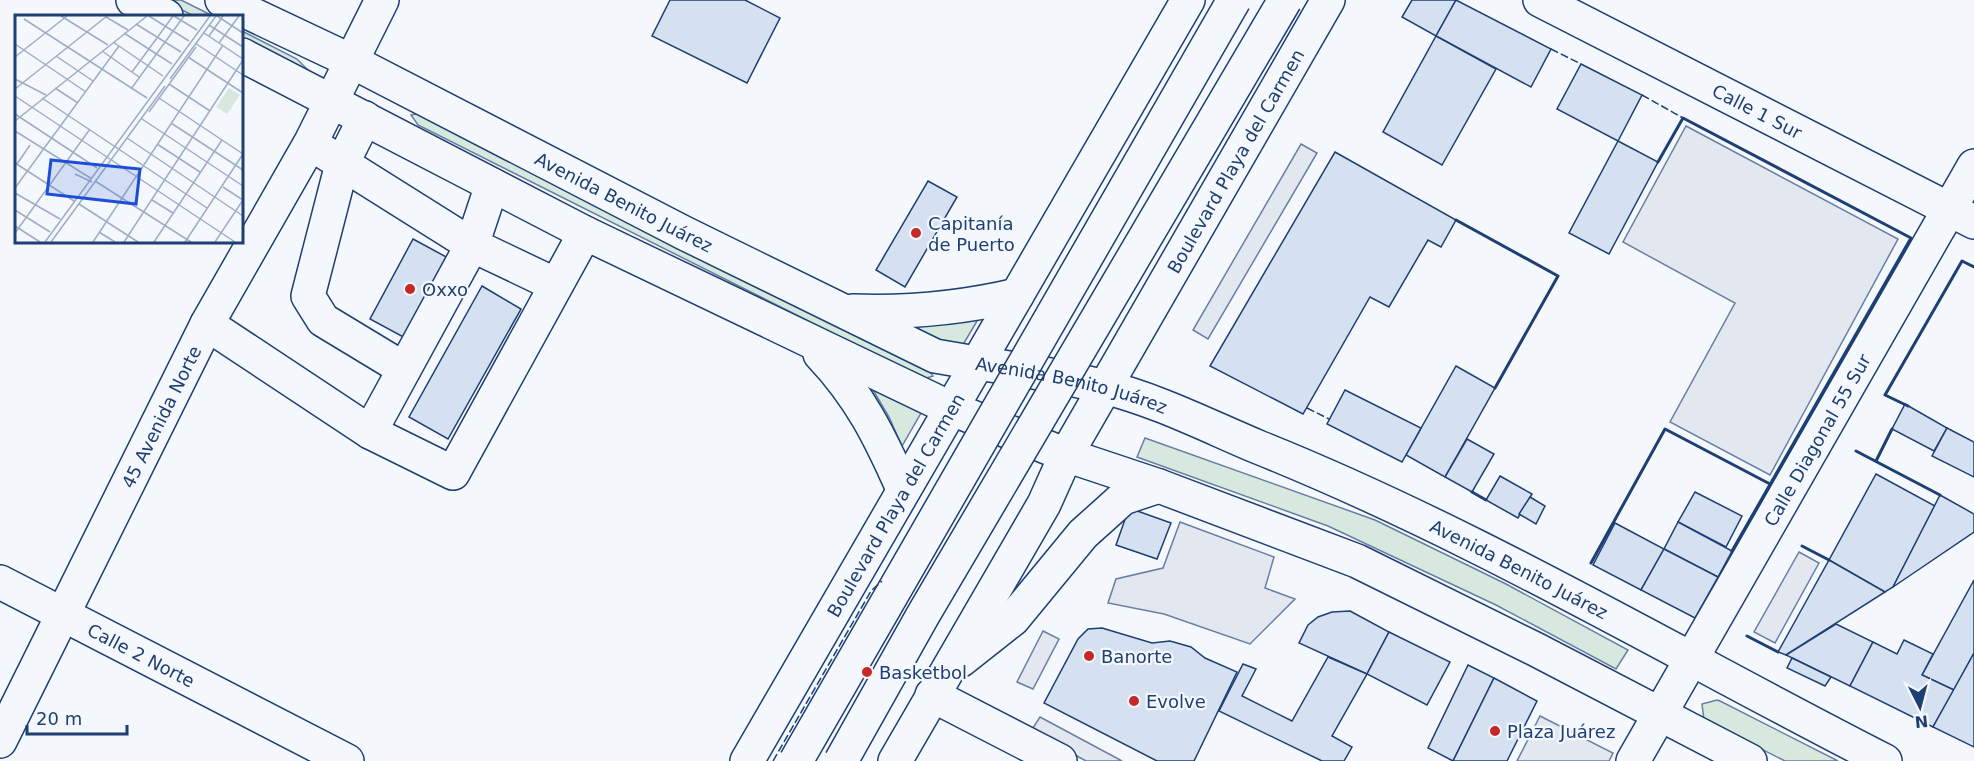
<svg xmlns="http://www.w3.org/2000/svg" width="1974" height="761" viewBox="0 0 1974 761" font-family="'DejaVu Sans',sans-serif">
<rect width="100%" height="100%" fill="#f4f7fb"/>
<!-- green -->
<g fill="#d7e8df" stroke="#687fa3" stroke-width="1.5">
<path d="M 162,0 L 181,0 L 213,16 L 194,16 Z"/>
<path d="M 242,31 L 297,59 L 317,79 L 242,41 Z"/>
<path d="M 420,113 L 928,369 L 933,376 L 924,379 L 418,125 L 411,115 Z"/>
<path d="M 980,316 L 961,348 L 908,327 Z"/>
<path d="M 873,390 L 921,413 L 902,446 L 889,417 Z"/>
<path d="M 1145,438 L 1375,520 L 1506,584 L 1628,650 L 1616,669 L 1496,605 L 1328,526 L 1137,457 Z"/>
<path d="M 1717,700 L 1720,701 L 1838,761 L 1785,761 L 1704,720 L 1702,704 Z"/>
</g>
<!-- parking -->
<g fill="#e3e8f0" stroke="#687fa3" stroke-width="1.5">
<path d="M 1686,126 L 1898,239 L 1770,475 L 1670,422 L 1735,303 L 1623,242 Z"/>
<path d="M 1301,144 L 1317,153 L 1208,339 L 1193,330 Z"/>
<path d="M 1180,522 L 1274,557 L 1265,588 L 1295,599 L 1250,644 L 1164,614 L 1108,603 L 1116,579 L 1163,568 Z"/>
<path d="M 1799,552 L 1819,563 L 1775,643 L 1754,632 Z"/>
<path d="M 1043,631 L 1059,639 L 1033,689 L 1017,682 Z"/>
<path d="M 1540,716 L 1613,753 L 1609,761 L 1517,761 Z"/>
<path d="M 1040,717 L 1122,761 L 1086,761 L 1031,731 Z"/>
</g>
<!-- building -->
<g fill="#d5e0f0" stroke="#1d3f73" stroke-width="1.5">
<path d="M 670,0 L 745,0 L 780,18 L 747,83 L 652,36 Z"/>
<path d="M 1412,0 L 1456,0 L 1436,36 L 1402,17 Z"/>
<path d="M 1456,0 L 1551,49 L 1531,87 L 1436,36 Z"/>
<path d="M 1436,36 L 1496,69 L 1442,165 L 1383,132 Z"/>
<path d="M 1581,64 L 1642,95 L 1618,141 L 1557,109 Z"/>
<path d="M 1618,141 L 1658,162 L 1609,254 L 1569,233 Z"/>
<path d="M 1335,152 L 1456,220 L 1441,247 L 1428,240 L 1389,307 L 1370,297 L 1303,414 L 1210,366 Z"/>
<path d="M 928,181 L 957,197 L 905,287 L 876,270 Z"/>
<path d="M 413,239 L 450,259 L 407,339 L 370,319 Z"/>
<path d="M 482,286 L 521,309 L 448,439 L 409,417 Z"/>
<path d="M 1456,366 L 1495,388 L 1445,477 L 1406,455 Z"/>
<path d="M 1345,390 L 1421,428 L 1402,462 L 1327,424 Z"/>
<path d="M 1905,404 L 1947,428 L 1934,451 L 1892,429 Z"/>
<path d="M 1947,428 L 1974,442 L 1974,477 L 1932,456 Z"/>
<path d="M 1467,439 L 1494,454 L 1472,492 L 1445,477 Z"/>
<path d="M 1876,474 L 1935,506 L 1893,587 L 1885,592 L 1829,560 Z"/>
<path d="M 1500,476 L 1532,494 L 1518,518 L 1486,500 Z"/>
<path d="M 1695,492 L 1742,516 L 1726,547 L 1678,522 Z"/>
<path d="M 1940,495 L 1974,514 L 1974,532 L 1893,587 Z"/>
<path d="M 1530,497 L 1545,506 L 1536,524 L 1519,514 Z"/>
<path d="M 1129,508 L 1171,523 L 1157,559 L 1116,545 Z"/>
<path d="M 1678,522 L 1732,551 L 1718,577 L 1664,549 Z"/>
<path d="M 1615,523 L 1664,549 L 1641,590 L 1593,565 Z"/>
<path d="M 1664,549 L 1718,577 L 1695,618 L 1641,590 Z"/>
<path d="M 1829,560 L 1885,592 L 1786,655 L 1778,652 Z"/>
<path d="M 1974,580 L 1974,653 L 1954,690 L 1922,675 Z"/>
<path d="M 1350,611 L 1389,632 L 1367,674 L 1299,643 L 1308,625 L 1318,617 L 1332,612 Z"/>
<path d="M 1836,624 L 1873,642 L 1850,686 L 1786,655 Z"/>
<path d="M 1102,628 L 1152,643 L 1170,641 L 1191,647 L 1205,658 L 1237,672 L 1194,761 L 1157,761 L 1044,703 L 1078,639 L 1088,629 Z"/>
<path d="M 1389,632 L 1450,662 L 1427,705 L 1367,674 Z"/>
<path d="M 1904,640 L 1933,654 L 1922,675 L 1954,690 L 1933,727 L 1850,686 L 1873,642 L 1897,654 Z"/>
<path d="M 1974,653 L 1974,747 L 1933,727 Z"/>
<path d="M 1328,657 L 1367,674 L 1332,736 L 1352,747 L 1344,761 L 1322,761 L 1219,711 L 1243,664 L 1256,669 L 1242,696 L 1292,721 Z"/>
<path d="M 1792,658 L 1831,677 L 1825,686 L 1787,668 Z"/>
<path d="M 1468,665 L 1494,678 L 1453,761 L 1428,748 Z"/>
<path d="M 1494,678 L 1537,701 L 1507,761 L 1453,761 Z"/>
</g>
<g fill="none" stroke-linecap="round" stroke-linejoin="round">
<defs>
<g id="minor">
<path d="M 133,0 L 166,16"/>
<path id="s1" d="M 222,0 L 351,61 L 684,233 L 935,356 L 976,363"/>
<path id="s2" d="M 1540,0 L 1974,222"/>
<path d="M 242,55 L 585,233 L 950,408"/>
<path d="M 365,118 L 342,164 L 308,296 L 323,320 L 404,369"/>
<path d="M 324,152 L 472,245 L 556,285"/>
<path d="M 853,311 C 910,313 962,308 1017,295"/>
<path d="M 207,324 L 370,432 L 453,473 L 585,233"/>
<path d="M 820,354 C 860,396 880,437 903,489"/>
<path d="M 370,432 L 472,245 L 492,185"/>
<path id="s3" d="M 0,582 L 347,761"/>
<path d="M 932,695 L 1060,761"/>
<path id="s4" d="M 0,741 L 207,324 L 311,142 L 382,0"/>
<path id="s5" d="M 1633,761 L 1974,166"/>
</g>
<g id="major">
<path id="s6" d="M 976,363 C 1019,369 1062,376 1104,387 C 1157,400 1208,426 1258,447 C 1475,534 1677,655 1885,761"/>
<path d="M 950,408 L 1066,455 L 1159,486 L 1357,561 L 1535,649 L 1750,761"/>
<path d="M 961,660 L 1013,619 L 1083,534 L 1112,508 L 1123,498 L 1159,486"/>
<path id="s7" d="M 747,761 L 1188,0"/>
<path id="s8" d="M 895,761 L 1044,504 L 1066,455 L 1328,0"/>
</g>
</defs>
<!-- minor casing -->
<use href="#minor" stroke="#1d3f73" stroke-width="36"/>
<!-- major casing -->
<use href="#major" stroke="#1d3f73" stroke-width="36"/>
<!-- minor -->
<use href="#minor" stroke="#f4f7fb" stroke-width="33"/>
<!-- major -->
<use href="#major" stroke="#f4f7fb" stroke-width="33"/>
<defs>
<g id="highway-bridge">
<path d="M 796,761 L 1234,0"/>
<path d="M 841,761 L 923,615 L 1285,0"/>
</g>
</defs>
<!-- highway-bridge casing -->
<use href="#highway-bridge" stroke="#1d3f73" stroke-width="36" stroke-linecap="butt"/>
<!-- highway-bridge -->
<use href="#highway-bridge" stroke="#f4f7fb" stroke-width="33"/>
<!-- fence -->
<g stroke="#1d3f73" stroke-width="1.5" stroke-dasharray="8 3" stroke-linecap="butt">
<path d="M 1551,49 L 1581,64"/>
<path d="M 1642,95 L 1683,118"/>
<path d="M 1307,408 L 1329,419"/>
<path d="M 773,761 L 871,591 L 882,581"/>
</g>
<!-- wall -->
<g stroke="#1d3f73" stroke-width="3">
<path d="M 1658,162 L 1683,118 L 1911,238 L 1732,551"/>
<path d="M 1456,220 L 1558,276 L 1495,388"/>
<path d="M 1908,406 L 1885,395 L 1962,261 L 1974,267"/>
<path d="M 1856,451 L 1940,495"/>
<path d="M 1876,461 L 1892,429"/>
<path d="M 1472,492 L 1486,500"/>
<path d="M 1802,546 L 1829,560"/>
<path d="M 1591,563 L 1665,429 L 1770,484"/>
<path d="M 1747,636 L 1778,652"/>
</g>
</g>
<!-- markers -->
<g fill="#c62828" stroke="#f4f7fb" stroke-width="2">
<circle cx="916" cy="233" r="6"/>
<circle cx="410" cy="289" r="6"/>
<circle cx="1089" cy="656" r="6"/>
<circle cx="867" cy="672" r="6"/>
<circle cx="1134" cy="701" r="6"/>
<circle cx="1495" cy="731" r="6"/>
</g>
<g text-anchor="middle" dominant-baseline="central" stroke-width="4.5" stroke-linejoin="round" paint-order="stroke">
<!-- street labels -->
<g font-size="18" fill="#1d3f73" stroke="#f4f7fb">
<text stroke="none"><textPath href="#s2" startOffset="244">Calle 1 Sur</textPath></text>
<text stroke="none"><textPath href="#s8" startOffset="690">Boulevard Playa del Carmen</textPath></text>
<text stroke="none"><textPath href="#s1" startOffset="450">Avenida Benito Juárez</textPath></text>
<text stroke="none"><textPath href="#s6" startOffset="98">Avenida Benito Juárez</textPath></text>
<text stroke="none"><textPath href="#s4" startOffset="362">45 Avenida Norte</textPath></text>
<text stroke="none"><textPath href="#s5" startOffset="370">Calle Diagonal 55 Sur</textPath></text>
<text stroke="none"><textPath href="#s7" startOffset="296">Boulevard Playa del Carmen</textPath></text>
<text stroke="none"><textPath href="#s6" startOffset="584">Avenida Benito Juárez</textPath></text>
<text stroke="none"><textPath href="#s3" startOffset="159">Calle 2 Norte</textPath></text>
</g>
<!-- poi labels -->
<g font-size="18" fill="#1d3f73" stroke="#f4f7fb" text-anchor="start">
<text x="928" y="223">Capitanía<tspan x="928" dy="21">de Puerto</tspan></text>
<text x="422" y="289">Oxxo</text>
<text x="1101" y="656">Banorte</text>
<text x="879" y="672">Basketbol</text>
<text x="1146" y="701">Evolve</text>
<text x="1507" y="731">Plaza Juárez</text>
</g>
</g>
<!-- overview -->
<g transform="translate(15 15)">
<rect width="228" height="228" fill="#f4f7fb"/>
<path d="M 214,73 L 225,80 L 212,99 L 201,92 Z" fill="#d7e8df"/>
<path fill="none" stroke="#9eadc5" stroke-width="1.5" d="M 46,1 L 93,30M 134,1 L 174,26M 159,1 L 182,15M 202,1 L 228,18M 91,2 L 113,15M 9,4 L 132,83M 121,9 L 166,37M 194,10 L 228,32M 109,18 L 157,49M 189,18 L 228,44M 194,21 L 208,1M 98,27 L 148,61M 180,28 L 228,60M 204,28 L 224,1M 0,29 L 71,77M 87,36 L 124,62M 41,41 L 78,66M 0,42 L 52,1M 173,42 L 228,78M 117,57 L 158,1M 0,64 L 31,80M 155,64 L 201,1M 154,69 L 195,96M 40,73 L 63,88M 0,74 L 92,1M 116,74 L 169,1M 0,81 L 220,227M 27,83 L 192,193M 144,83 L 228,139M 134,97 L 181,32M 0,99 L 82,153M 127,104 L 228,171M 0,106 L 132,1M 156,108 L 228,155M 0,116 L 77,164M 112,123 L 228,201M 142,129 L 185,157M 0,148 L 59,186M 2,149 L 15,130M 60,159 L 77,167M 80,166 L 176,227M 0,173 L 104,31M 0,178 L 45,204M 137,185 L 158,198M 64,189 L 123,227M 0,195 L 35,217M 0,211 L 25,227M 84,217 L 100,227M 0,218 L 75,114M 30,227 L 195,1M 36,227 L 150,71M 78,227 L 208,30M 109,227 L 228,45M 139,227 L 207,125M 170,227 L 228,139M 200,227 L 228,185 L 208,172"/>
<path fill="#1d4ed8" fill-opacity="0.15" stroke="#1d4ed8" stroke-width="3" d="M 36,145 L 125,154 L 121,189 L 32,179 Z"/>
<rect width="228" height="228" fill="none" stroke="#1d3f73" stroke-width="3"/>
</g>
<!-- north arrow -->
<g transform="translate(1920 707) rotate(174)" stroke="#f4f7fb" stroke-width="4.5" paint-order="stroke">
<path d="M0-4.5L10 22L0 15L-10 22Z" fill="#1d3f73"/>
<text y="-9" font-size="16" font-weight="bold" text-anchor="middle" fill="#1d3f73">N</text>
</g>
<!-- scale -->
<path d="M27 725v9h100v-9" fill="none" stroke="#1d3f73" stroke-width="3"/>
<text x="36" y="725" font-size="18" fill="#1d3f73" stroke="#f4f7fb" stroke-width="4.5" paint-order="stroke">20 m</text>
</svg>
